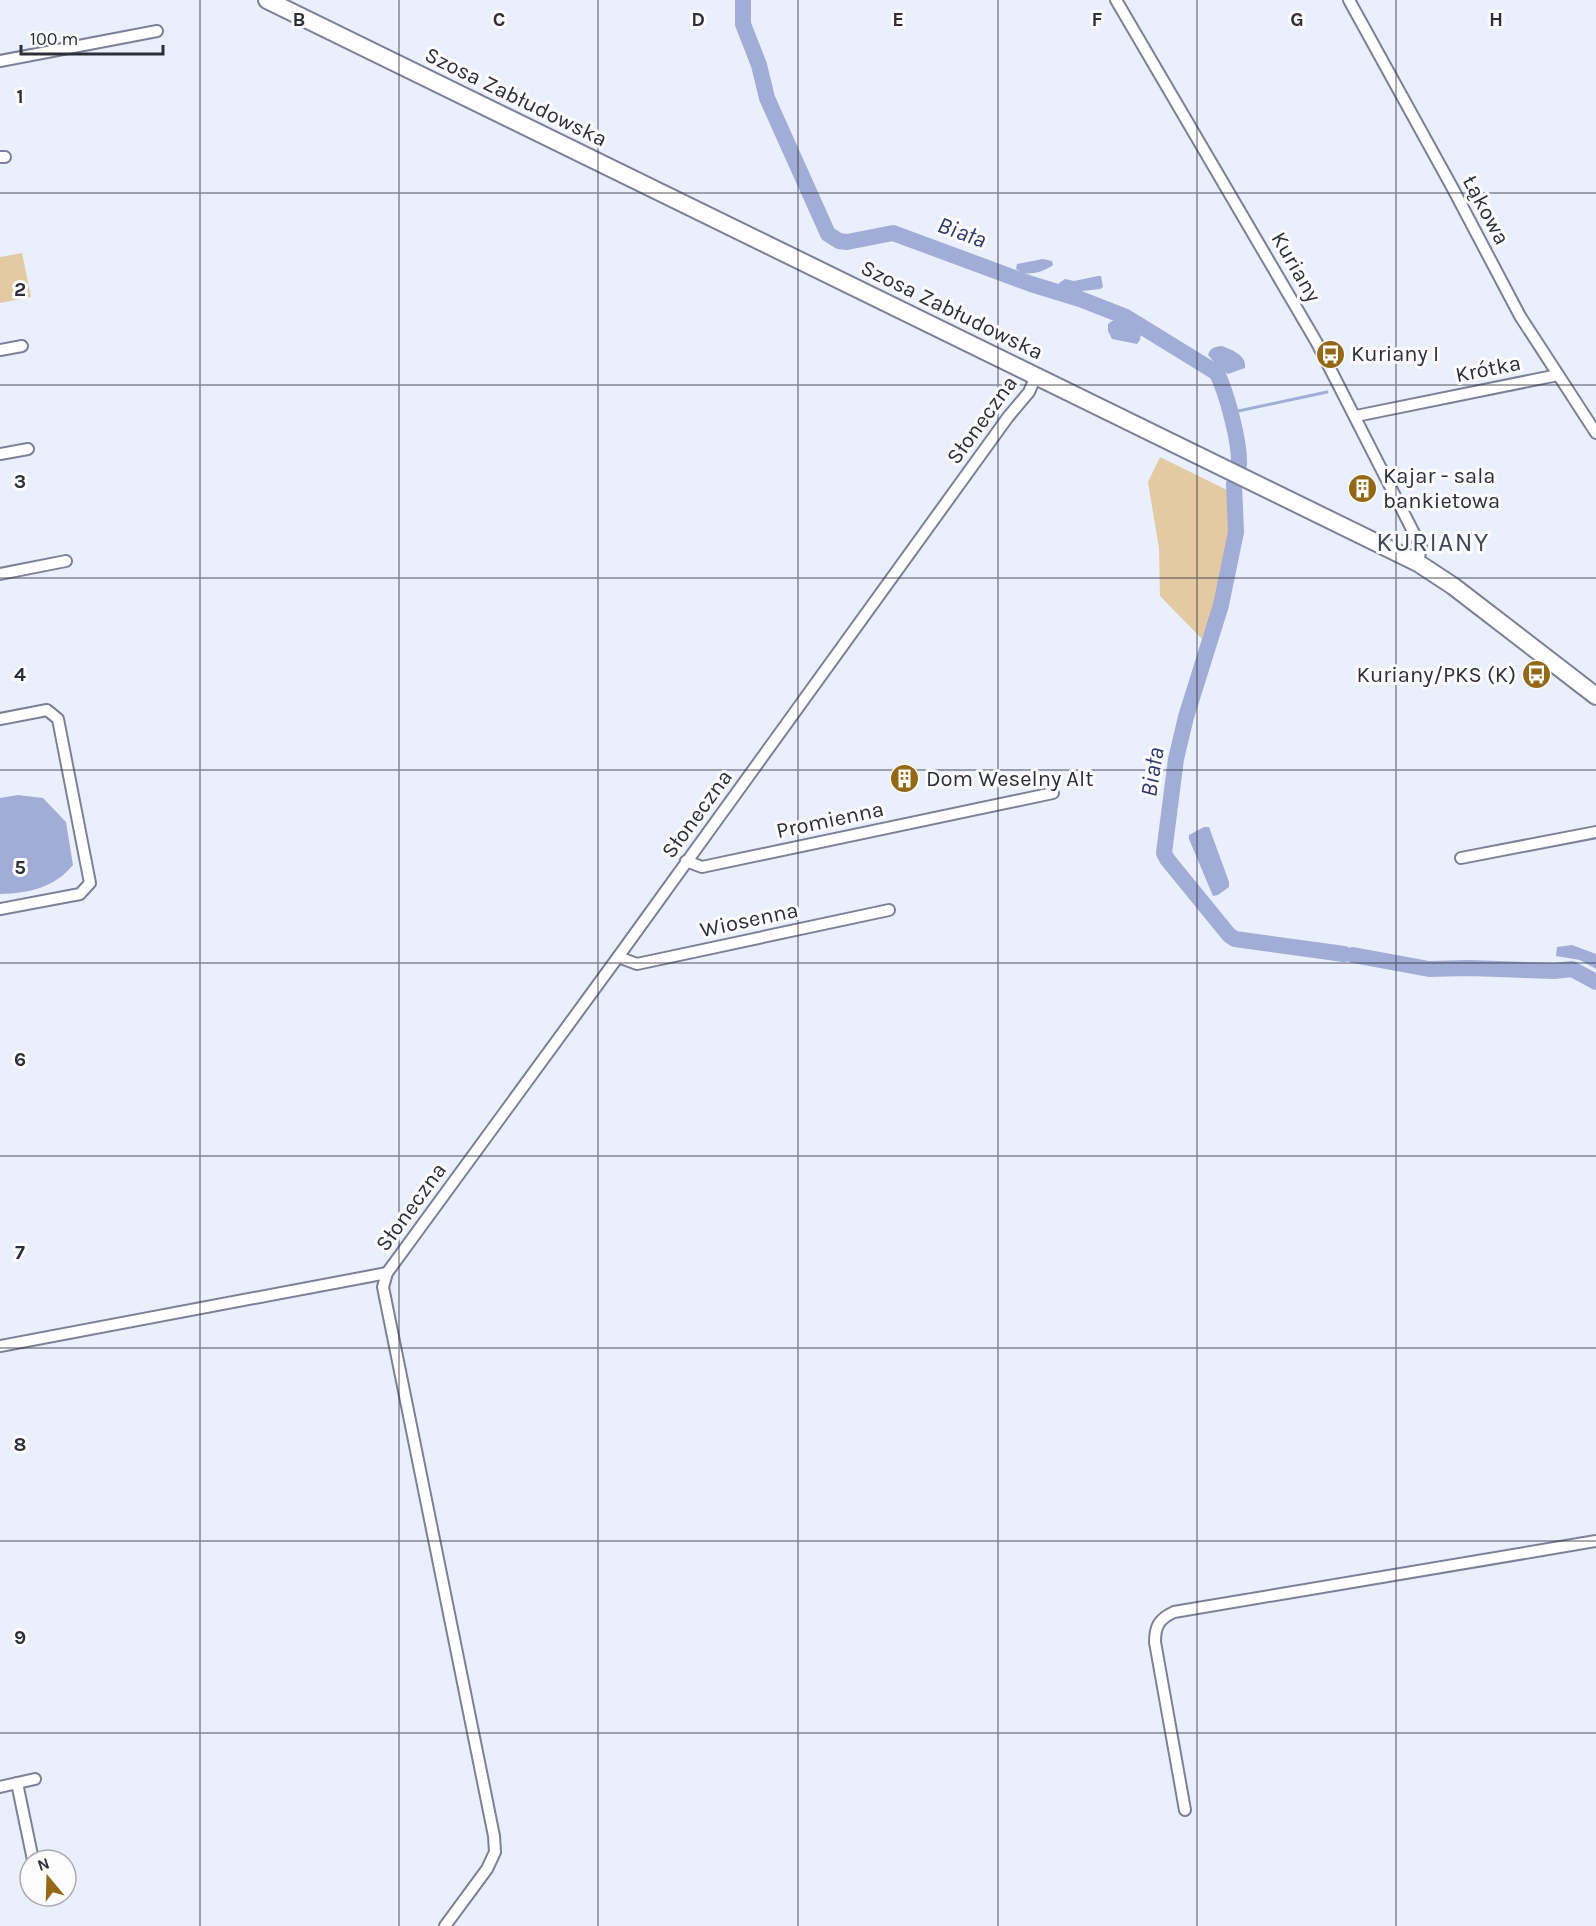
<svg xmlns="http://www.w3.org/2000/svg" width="1596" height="1926" viewBox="0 0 1596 1926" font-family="Karla,sans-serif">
<rect width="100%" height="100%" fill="#eaeffe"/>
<!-- green -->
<g fill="#e4caa3">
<path d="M 22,253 L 31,297 L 0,303 L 0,257 Z"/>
<path d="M 1160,457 L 1227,490 L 1233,524 L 1219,592 L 1202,639 L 1160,596 L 1159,548 L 1148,482 Z"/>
</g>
<!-- water -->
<g fill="#a1add7">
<path d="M 1043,259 L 1052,261 L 1053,265 C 1043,272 1026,278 1016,269 L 1017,264 Z"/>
<path d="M 1098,276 L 1101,276 L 1103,287 L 1100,289 L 1074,292 L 1059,288 L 1059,283 L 1065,279 L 1074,281 Z"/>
<path d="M 1120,320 L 1141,333 L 1140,340 L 1137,344 L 1112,339 L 1108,331 L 1108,324 L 1112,321 Z"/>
<path d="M 1222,346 C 1232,350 1247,355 1245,368 L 1228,374 L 1220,369 L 1208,355 C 1211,347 1214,347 1222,346 Z"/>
<path d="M 18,795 L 43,798 L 66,822 L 73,865 C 54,888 29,893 0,894 L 0,798 Z"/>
<path d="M 1204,827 L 1209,827 L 1229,882 L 1229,887 L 1218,895 L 1213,896 L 1189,839 L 1189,835 Z"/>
<path d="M 1572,945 L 1596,954 L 1596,969 L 1580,960 L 1556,956 L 1557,947 Z"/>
</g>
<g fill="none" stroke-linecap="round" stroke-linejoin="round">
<!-- stream -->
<path stroke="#a1add7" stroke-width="3" d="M 1229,413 L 1327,392"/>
<!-- river -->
<g stroke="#a1add7" stroke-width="16">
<path d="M 743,0 L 743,24 L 759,65 L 767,98 L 828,234 L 839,241 L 847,242 L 893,233 L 1031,284 L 1080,299 L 1126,317 L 1217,373 C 1227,394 1240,442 1239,465"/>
<path d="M 1234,484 L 1236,532 L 1221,605 L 1186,717 L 1176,759 L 1164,853 L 1167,859 L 1229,935 L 1235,939 L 1344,954"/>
<path d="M 1353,955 L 1429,969 L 1469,968 L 1554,971 L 1572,969 L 1596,982"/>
</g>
<defs>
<g id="minor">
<path d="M 1116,0 L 1317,343 L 1421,547 L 1418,563"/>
<path d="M 1349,0 L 1452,187 L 1520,316 L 1596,433"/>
<path d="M 0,61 L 157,31"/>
<path d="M 0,157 L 5,157"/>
<path d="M 0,350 L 22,346"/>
<path d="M 1356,416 L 1558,375"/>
<path d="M 0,454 L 28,449"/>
<path d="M 0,574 L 66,561"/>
<path d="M 0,719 L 47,710 L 58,719 L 90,883 L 80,894 L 0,909"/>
<path d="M 1461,858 L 1596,832"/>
<path d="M 686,861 L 702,867 L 1053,793"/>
<path d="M 618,957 L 637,964 L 889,910"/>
<path d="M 0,1346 L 387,1273"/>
<path d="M 17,1783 L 33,1860"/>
<path d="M 0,1787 L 35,1779"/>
<path d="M 1185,1810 L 1155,1642 C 1155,1626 1159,1619 1174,1612 L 1596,1541"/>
<path d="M 445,1926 L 487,1869 L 495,1852 L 494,1836 L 383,1287 L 387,1273 L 618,957 L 1008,417 L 1029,392 L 1036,376"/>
</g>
<path id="trunk" d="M 267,0 L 1418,563 L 1453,586 L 1596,696"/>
</defs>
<!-- minor casing -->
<use href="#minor" stroke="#7a8198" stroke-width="14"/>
<!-- trunk casing -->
<use href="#trunk" stroke="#7a8198" stroke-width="20"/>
<!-- minor -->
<use href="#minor" stroke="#fff" stroke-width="10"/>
<!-- trunk -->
<use href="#trunk" stroke="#fff" stroke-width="16"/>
</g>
<!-- grid -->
<path fill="none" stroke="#2c2f39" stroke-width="1.5" stroke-opacity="0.55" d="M 200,0 L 200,1926M 399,0 L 399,1926M 598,0 L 598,1926M 798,0 L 798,1926M 998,0 L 998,1926M 1197,0 L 1197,1926M 1396,0 L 1396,1926M 0,193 L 1596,193M 0,385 L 1596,385M 0,578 L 1596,578M 0,770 L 1596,770M 0,963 L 1596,963M 0,1156 L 1596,1156M 0,1348 L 1596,1348M 0,1541 L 1596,1541M 0,1733 L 1596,1733"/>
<!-- icons -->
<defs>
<symbol id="bus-disc" viewBox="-11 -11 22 22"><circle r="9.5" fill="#946814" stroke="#fcfcfc"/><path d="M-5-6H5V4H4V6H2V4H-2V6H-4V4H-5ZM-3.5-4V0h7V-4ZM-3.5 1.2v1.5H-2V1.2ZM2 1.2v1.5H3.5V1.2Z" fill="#fff"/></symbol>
<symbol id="building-disc" viewBox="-11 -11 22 22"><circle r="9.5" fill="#946814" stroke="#fcfcfc"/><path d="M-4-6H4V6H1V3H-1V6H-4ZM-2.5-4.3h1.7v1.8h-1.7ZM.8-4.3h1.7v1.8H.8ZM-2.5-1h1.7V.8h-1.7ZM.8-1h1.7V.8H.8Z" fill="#fff"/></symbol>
</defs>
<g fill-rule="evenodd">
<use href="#bus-disc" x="1314" y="338" width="33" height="33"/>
<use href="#building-disc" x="1346" y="472" width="33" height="33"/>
<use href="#bus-disc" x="1520" y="658" width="33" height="33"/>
<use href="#building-disc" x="888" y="762" width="33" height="33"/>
</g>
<g text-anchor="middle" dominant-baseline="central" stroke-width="6" stroke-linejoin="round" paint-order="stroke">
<!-- street labels -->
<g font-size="22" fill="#2c2f39" stroke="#fcfcfc">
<text transform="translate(516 97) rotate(26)">Szosa Zabłudowska</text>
<text transform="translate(1486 210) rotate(62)">Łąkowa</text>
<text transform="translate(1296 267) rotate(60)">Kuriany</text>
<text transform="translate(952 310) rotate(26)">Szosa Zabłudowska</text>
<text transform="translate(1488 369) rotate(-11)">Krótka</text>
<text transform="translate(982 420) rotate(-54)">Słoneczna</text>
<text transform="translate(697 814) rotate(-54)">Słoneczna</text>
<text transform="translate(830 820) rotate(-12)">Promienna</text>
<text transform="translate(749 920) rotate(-12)">Wiosenna</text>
<text transform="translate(411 1207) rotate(-54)">Słoneczna</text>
</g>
<!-- poi labels -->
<g font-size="22" fill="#2c2f39" stroke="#fcfcfc" text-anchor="start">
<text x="1351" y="354">Kuriany I</text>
<text x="1383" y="476">Kajar - sala<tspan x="1383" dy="25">bankietowa</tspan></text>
<text x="1516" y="675" text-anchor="end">Kuriany/PKS (K)</text>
<text x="926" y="779">Dom Weselny Alt</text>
</g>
<!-- water labels -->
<g font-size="24" font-style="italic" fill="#2e396e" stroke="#fcfcfc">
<text transform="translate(962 232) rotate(20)">Biała</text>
<text transform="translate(1152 772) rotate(-81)">Biała</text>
</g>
<!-- quarter labels -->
<g font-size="26" letter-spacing="1.5" fill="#41475c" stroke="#fcfcfc">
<text x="1433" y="542">KURIANY</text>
</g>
</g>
<g font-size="20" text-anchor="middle" font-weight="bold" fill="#2c2f39" stroke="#fcfcfc" stroke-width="6" stroke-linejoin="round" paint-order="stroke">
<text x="299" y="26">B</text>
<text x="499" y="26">C</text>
<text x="698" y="26">D</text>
<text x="898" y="26">E</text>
<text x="1097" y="26">F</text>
<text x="1297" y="26">G</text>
<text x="1496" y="26">H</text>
<text x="20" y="103">1</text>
<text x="20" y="296">2</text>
<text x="20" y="488">3</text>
<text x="20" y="681">4</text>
<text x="20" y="874">5</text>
<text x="20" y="1066">6</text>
<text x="20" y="1259">7</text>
<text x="20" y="1451">8</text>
<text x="20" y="1644">9</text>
</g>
<!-- north arrow -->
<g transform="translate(48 1878) rotate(341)"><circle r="28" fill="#fcfcfc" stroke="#a9aaae" stroke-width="1.5"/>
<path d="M0-4.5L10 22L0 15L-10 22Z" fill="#946814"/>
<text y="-9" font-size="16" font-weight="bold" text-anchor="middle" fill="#2c2f39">N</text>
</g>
<!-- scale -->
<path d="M21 45v9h142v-9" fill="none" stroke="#2c2f39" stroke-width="3"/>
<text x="30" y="45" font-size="18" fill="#2c2f39" stroke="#fcfcfc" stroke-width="4.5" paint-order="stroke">100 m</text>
</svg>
